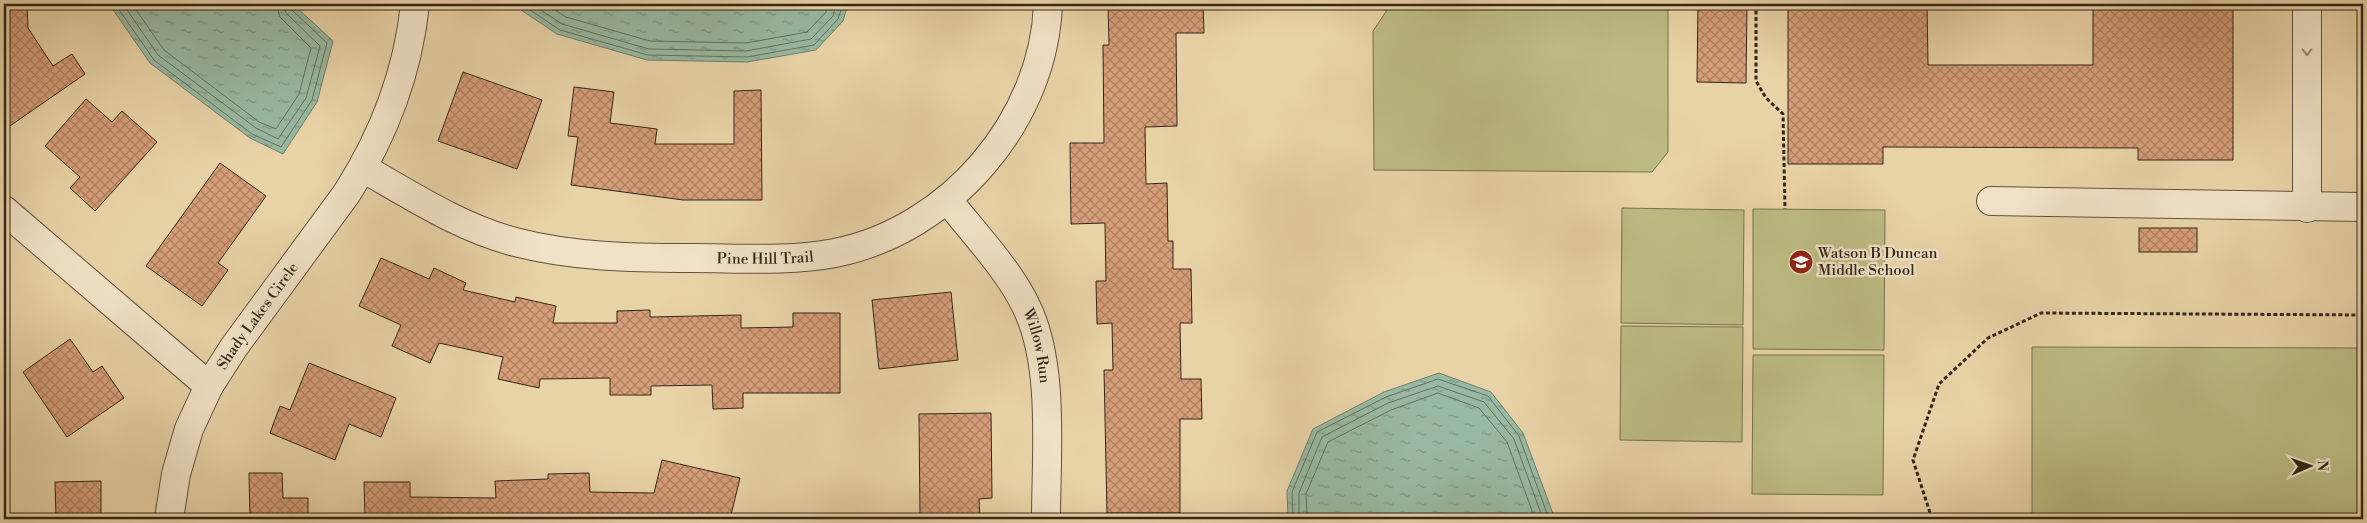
<svg xmlns="http://www.w3.org/2000/svg" width="2367" height="523" viewBox="0 0 2367 523" font-family="'Libre Bodoni',serif">
<defs>
<pattern id="water-ripples" width="26" height="14" patternUnits="userSpaceOnUse" patternTransform="scale(1.25)"><rect width="26" height="14" fill="#98b9a2"/><path d="M2 4q2-2 4 0t4 0M15 11q2-2 4 0t4 0" fill="none" stroke="#7d9683"/></pattern>
<pattern id="building-cross-hatch" width="8" height="8" patternUnits="userSpaceOnUse" patternTransform="scale(1.25)"><rect width="8" height="8" fill="#d59d78"/><path d="M0 0l8 8M0 8l8-8" fill="none" stroke="#ae8061"/></pattern>
</defs>
<rect width="100%" height="100%" fill="#e8d3a7"/>
<filter id="stains"><feTurbulence type="fractalNoise" baseFrequency=".004" numOctaves="4"/><feColorMatrix values="0 0 0 0 .2 0 0 0 0 .09 0 0 0 0 .02 0 0 0 .5 -.17"/></filter>
<radialGradient id="worn" r=".72"><stop offset=".6" stop-color="#630" stop-opacity="0"/><stop offset="1" stop-color="#630" stop-opacity=".3"/></radialGradient>
<!-- garden -->
<g fill="#bcbb83" stroke="#78714e">
<path d="M 1391,4 L 1668,4 L 1668,152 L 1652,172 L 1374,170 L 1373,31 Z"/>
<path d="M 1622,208 L 1744,210 L 1743,325 L 1621,323 Z"/>
<path d="M 1753,209 L 1885,210 L 1884,350 L 1753,349 Z"/>
<path d="M 1621,326 L 1743,327 L 1742,442 L 1620,440 Z"/>
<path d="M 2032,347 L 2363,348 L 2363,519 L 2032,519 Z"/>
<path d="M 1753,355 L 1884,355 L 1883,495 L 1752,494 Z"/>
</g>
<!-- water -->
<g fill="url(#water-ripples)" stroke="#707f6b">
<path d="M 109,4 L 293,4 L 333,41 L 317,102 L 283,154 L 250,138 L 150,63 Z"/>
<path d="M 512,4 L 848,4 L 843,21 L 816,50 L 747,62 L 647,60 L 557,34 Z"/>
<path d="M 1439,373 L 1491,392 L 1523,433 L 1555,519 L 1288,519 L 1287,491 L 1313,429 L 1384,392 Z"/>
</g>
<g fill="none" stroke-linecap="round" stroke-linejoin="round">
<!-- shore -->
<g stroke="#66705d" stroke-width="1">
<path d="M 115,4 L 154,60 L 252,134 L 281,147 L 312,100 L 327,43 L 291,9 L 290,4"/>
<path d="M 123,4 L 158,55 L 256,128 L 278,139 L 306,98 L 320,46 L 286,13 L 283,4"/>
<path d="M 132,4 L 164,50 L 259,122 L 276,129 L 299,94 L 311,48 L 280,17 L 276,4"/>
<path d="M 521,4 L 560,30 L 648,55 L 747,57 L 814,45 L 838,19 L 843,4"/>
<path d="M 532,4 L 562,24 L 649,49 L 746,51 L 811,39 L 833,16 L 836,4"/>
<path d="M 546,4 L 566,17 L 650,41 L 746,43 L 807,32 L 826,12 L 829,4"/>
<path d="M 1293,519 L 1292,492 L 1317,432 L 1386,397 L 1438,379 L 1488,396 L 1519,436 L 1549,519"/>
<path d="M 1299,519 L 1299,493 L 1322,437 L 1388,403 L 1438,386 L 1484,402 L 1514,439 L 1543,519"/>
<path d="M 1307,519 L 1306,494 L 1328,442 L 1391,410 L 1438,393 L 1479,408 L 1507,442 L 1535,519"/>
</g>
</g>
<!-- building -->
<g fill="url(#building-cross-hatch)" stroke="#342718">
<path d="M 4,4 L 27,4 L 28,28 L 53,66 L 72,54 L 85,74 L 4,130 Z"/>
<path d="M 1108,4 L 1203,4 L 1204,33 L 1176,33 L 1177,126 L 1145,127 L 1146,184 L 1167,183 L 1168,241 L 1173,241 L 1173,269 L 1191,269 L 1192,323 L 1180,323 L 1181,379 L 1201,379 L 1202,419 L 1180,419 L 1180,513 L 1107,513 L 1104,370 L 1113,370 L 1112,323 L 1097,324 L 1096,281 L 1106,281 L 1105,223 L 1071,224 L 1070,143 L 1104,143 L 1103,45 L 1109,45 Z"/>
<path d="M 1698,4 L 1747,4 L 1746,83 L 1697,82 Z"/>
<path d="M 1788,4 L 1927,4 L 1928,65 L 2093,65 L 2093,4 L 2233,4 L 2233,160 L 2138,160 L 2138,148 L 1883,147 L 1883,164 L 1788,164 Z"/>
<path d="M 463,72 L 542,100 L 517,169 L 438,141 Z"/>
<path d="M 574,87 L 614,92 L 610,123 L 657,129 L 655,144 L 734,144 L 734,91 L 761,90 L 762,200 L 683,200 L 571,185 L 578,137 L 568,136 Z"/>
<path d="M 86,99 L 112,122 L 122,111 L 157,142 L 95,211 L 70,188 L 80,177 L 45,146 Z"/>
<path d="M 220,163 L 266,196 L 218,263 L 228,270 L 202,306 L 146,266 Z"/>
<rect x="2139" y="228" width="58" height="24"/>
<path d="M 381,258 L 429,279 L 434,268 L 466,283 L 463,290 L 515,302 L 516,297 L 556,306 L 553,323 L 617,323 L 617,311 L 650,310 L 650,317 L 741,315 L 741,328 L 793,327 L 793,313 L 840,313 L 840,393 L 743,393 L 743,408 L 713,409 L 712,385 L 651,386 L 651,395 L 610,395 L 610,378 L 540,379 L 539,388 L 498,379 L 503,357 L 439,343 L 430,363 L 392,346 L 401,325 L 359,306 Z"/>
<path d="M 951,292 L 958,360 L 879,369 L 872,300 Z"/>
<path d="M 70,339 L 93,372 L 102,366 L 124,398 L 67,437 L 23,372 Z"/>
<path d="M 309,363 L 396,398 L 381,437 L 349,424 L 335,460 L 270,433 L 280,406 L 290,410 Z"/>
<path d="M 991,413 L 992,498 L 979,499 L 980,519 L 920,519 L 919,414 Z"/>
<path d="M 662,460 L 740,478 L 730,519 L 365,519 L 364,482 L 410,482 L 410,497 L 496,498 L 495,481 L 548,479 L 548,474 L 589,473 L 590,492 L 654,493 Z"/>
<path d="M 249,473 L 282,473 L 283,498 L 308,498 L 308,519 L 250,519 Z"/>
<path d="M 101,481 L 101,519 L 56,519 L 55,482 Z"/>
</g>
<g fill="none" stroke-linecap="round" stroke-linejoin="round">
<defs>
<g id="minor">
<path d="M 2307,4 L 2307,208"/>
<path id="s1" d="M 363,168 C 412,196 461,228 515,242 C 573,257 632,258 691,258 C 739,258 788,262 835,253 C 950,230 1044,121 1048,4"/>
<path id="s2" d="M 947,199 C 972,231 1009,270 1026,306 C 1055,364 1046,454 1046,519"/>
<path d="M 1991,201 L 2363,207"/>
<path d="M 4,210 L 209,386"/>
<path id="s3" d="M 169,519 L 176,474 L 189,429 L 209,386 L 234,347 L 347,193 C 384,135 408,73 415,4"/>
</g>
</defs>
<!-- minor casing -->
<use href="#minor" stroke="#61523c" stroke-width="30"/>
<!-- path -->
<g stroke="#342718" stroke-width="3" stroke-dasharray="4 2.5" stroke-linecap="butt">
<path d="M 1756,4 L 1756,81 L 1766,98 L 1783,114 L 1785,209"/>
<path d="M 1932,519 L 1913,460 L 1939,384 L 1988,338 L 2041,313 L 2363,315"/>
</g>
<!-- minor -->
<use href="#minor" stroke="#f0e2c6" stroke-width="28"/>
</g>
<!-- one-way arrows -->
<defs><path id="oneway-chevron" d="M-2-3.5L2.5 0L-2 3.5" fill="none" stroke-width="1.6" stroke-linecap="round" stroke-linejoin="round" transform="scale(1.25)"/></defs>
<use stroke="#92846f" href="#oneway-chevron" transform="translate(2307 52) rotate(90)"/>
<!-- icons -->
<defs>
<symbol id="school-disc" viewBox="-11 -11 22 22"><circle r="9.5" fill="#8f2418" stroke="#f0e2c6"/><path d="M0-5L7-2L0 1L-7-2ZM-4 1L0 2.5L4 1V4Q0 6-4 4Z" fill="#fff"/></symbol>
</defs>
<g fill-rule="evenodd">
<use href="#school-disc" x="1787" y="248" width="28" height="28"/>
</g>
<g text-anchor="middle" dominant-baseline="central" stroke-width="4.5" stroke-linejoin="round" paint-order="stroke">
<!-- poi labels -->
<g font-size="15" fill="#342718" stroke="#f0e2c6" text-anchor="start">
<text x="1818" y="253">Watson B Duncan<tspan x="1818" dy="17">Middle School</tspan></text>
</g>
<!-- street labels -->
<g font-size="15" fill="#342718" stroke="#f0e2c6">
<text stroke="none"><textPath href="#s1" startOffset="421">Pine Hill Trail</textPath></text>
<text stroke="none"><textPath href="#s3" startOffset="225">Shady Lakes Circle</textPath></text>
<text stroke="none"><textPath href="#s2" startOffset="175">Willow Run</textPath></text>
</g>
</g>
<!-- margin -->
<rect width="2367" height="523" fill="none" stroke="#e8d3a7" stroke-width="20"/>
<rect x="5" y="5" width="2357" height="513" fill="none" stroke="#342718" stroke-width="2.5"/>
<rect x="10" y="10" width="2347" height="503" fill="none" stroke="#342718"/>
<!-- north arrow -->
<g transform="translate(2310 466) rotate(88)" stroke="#f0e2c6" stroke-width="4" paint-order="stroke">
<path d="M0-4L9 19L0 12L-9 19Z" fill="#342718"/>
<text y="-8" font-size="14" font-weight="bold" text-anchor="middle" fill="#342718">N</text>
</g>
<rect width="100%" height="100%" filter="url(#stains)"/>
<rect width="100%" height="100%" fill="url(#worn)"/>
</svg>
